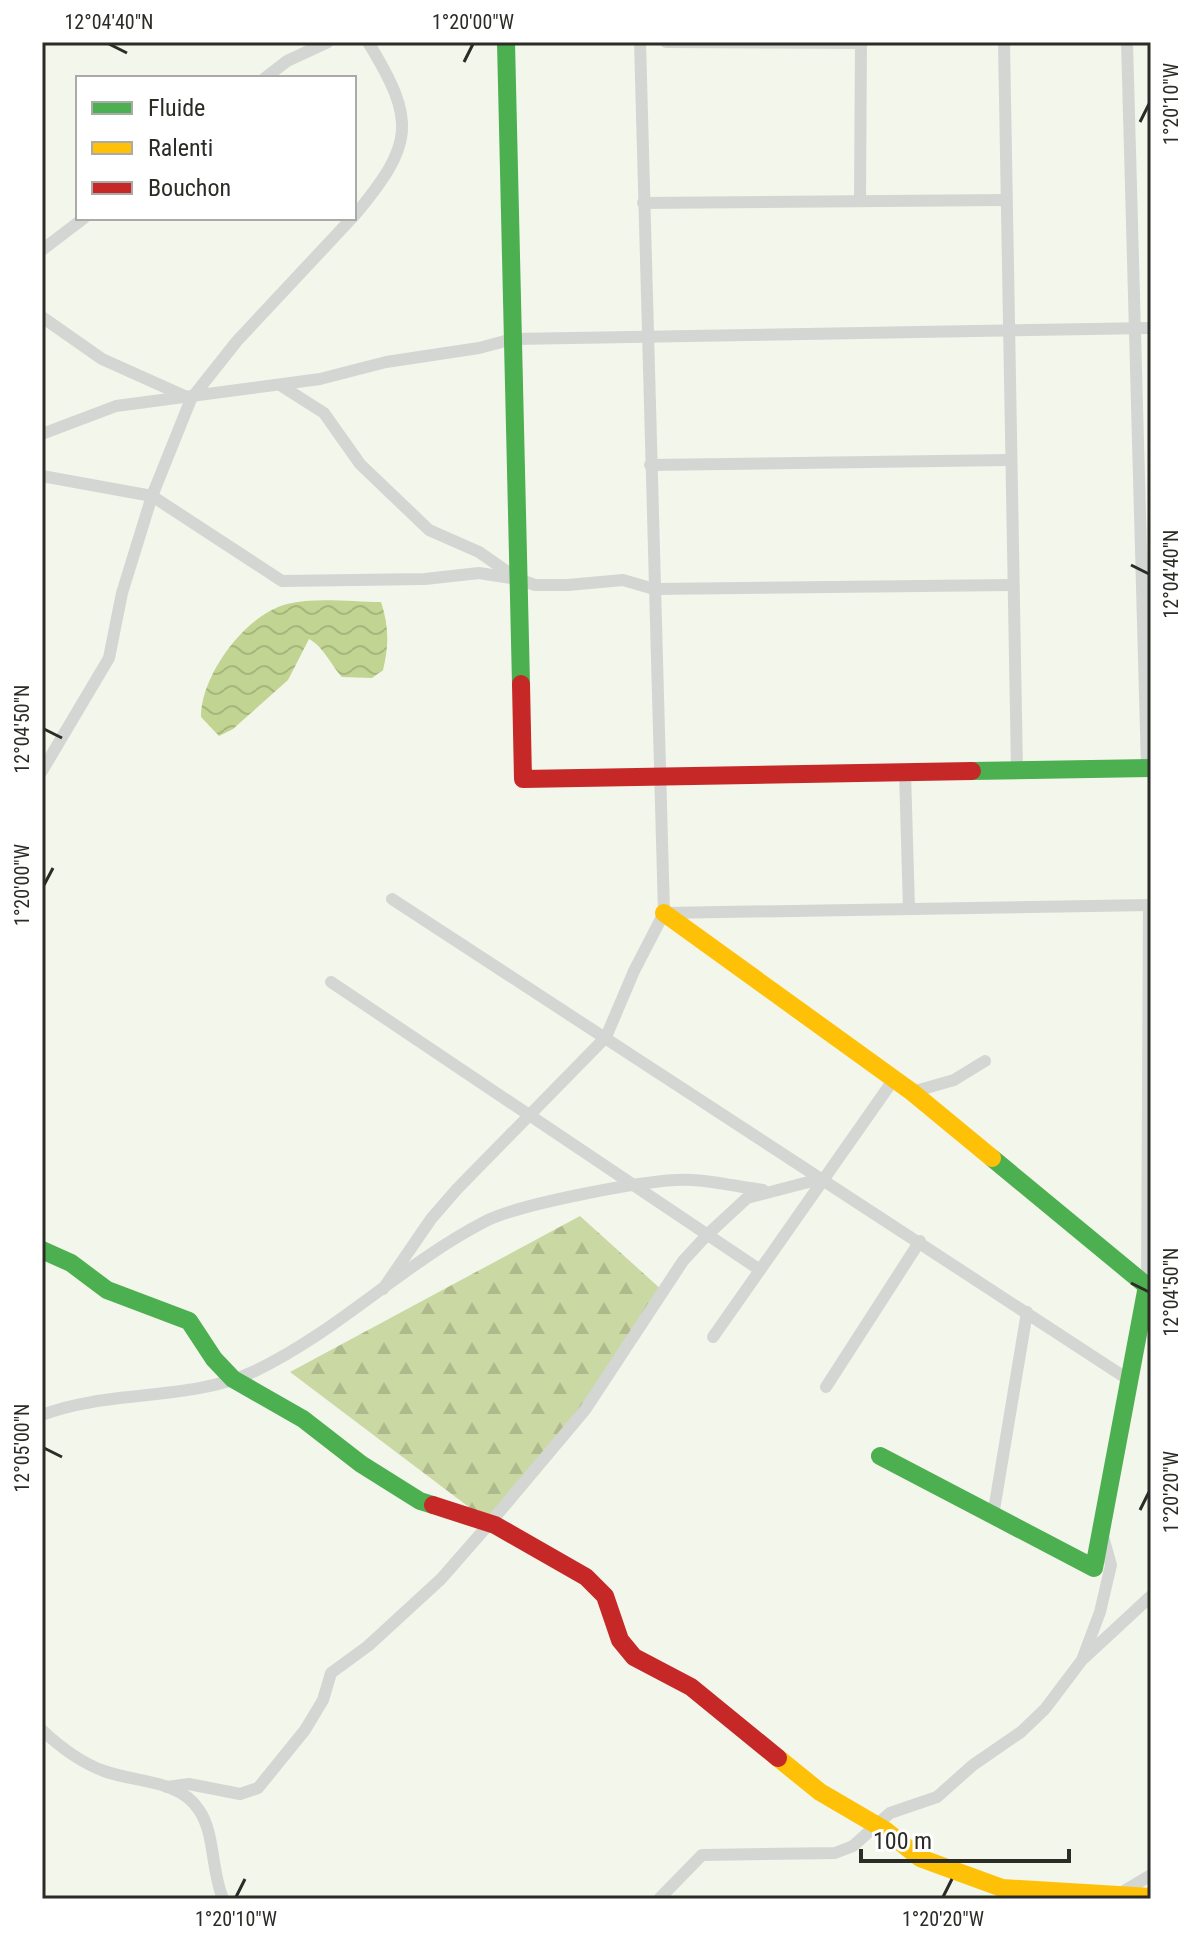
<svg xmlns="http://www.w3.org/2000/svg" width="1193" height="1941" viewBox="0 0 1193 1941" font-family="'Roboto Condensed',sans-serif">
<defs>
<pattern id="forest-firs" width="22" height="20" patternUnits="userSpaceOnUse" patternTransform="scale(2)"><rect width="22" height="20" fill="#cad9a3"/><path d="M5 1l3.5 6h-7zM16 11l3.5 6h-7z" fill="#aeba8c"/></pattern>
<pattern id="water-waves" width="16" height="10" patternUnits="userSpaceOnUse" patternTransform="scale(2)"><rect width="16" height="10" fill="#c1d491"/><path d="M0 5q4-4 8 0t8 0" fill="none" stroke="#a6b67d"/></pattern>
</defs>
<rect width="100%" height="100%" fill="#f3f6eb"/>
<!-- forest -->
<path fill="url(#forest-firs)" d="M 580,1216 L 663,1291 L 602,1387 L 490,1523 L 290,1372 Z"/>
<!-- water -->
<path fill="url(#water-waves)" d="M 381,602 C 389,626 389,646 383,670 L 372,678 L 342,677 C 331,665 323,646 309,639 L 288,680 L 233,729 L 219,736 L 201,717 C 201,675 245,615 287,604 C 315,597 352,602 381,602 Z"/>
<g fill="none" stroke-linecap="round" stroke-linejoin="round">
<!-- street -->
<g stroke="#d4d6d3" stroke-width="12">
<path d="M 666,42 L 861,43"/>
<path d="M 1004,42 L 1017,771"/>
<path d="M 1127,42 L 1147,768"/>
<path d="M 265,78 L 287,61 L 328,42"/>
<path d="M 860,201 L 861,42"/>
<path d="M 643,203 L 1005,200"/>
<path d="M 354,216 C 414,144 417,122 368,42"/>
<path d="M 42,250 L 84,218"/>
<path d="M 42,317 L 102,359 L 189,398"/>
<path d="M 280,385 L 324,413 L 360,464 L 429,530 L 479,552 L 518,579 L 535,585 L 568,585 L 623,580 L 654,589 L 1012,585"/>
<path d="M 42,434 L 116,406 L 320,379 L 386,362 L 479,348 L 513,339 L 1151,328"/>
<path d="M 650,465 L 1009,460"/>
<path d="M 42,476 L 152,496 L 282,581 L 425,579 L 479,573 L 511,578"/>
<path d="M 42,771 L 109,658 L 122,593 L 152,496 L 191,399 L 237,341 L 352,218"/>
<path d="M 905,772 L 909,909"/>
<path d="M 392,899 L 1129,1380"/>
<path d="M 1149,905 L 1147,1286 L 1150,1289"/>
<path d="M 664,913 L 1151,905"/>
<path d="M 331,982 L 760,1270"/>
<path d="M 912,1092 L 954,1080 L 985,1061"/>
<path d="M 383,1289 L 431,1219 L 457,1189 L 606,1037 L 634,971 L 664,913 L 640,42"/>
<path d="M 713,1337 L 894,1079"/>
<path d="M 826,1387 L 920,1241"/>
<path d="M 42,1415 C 110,1389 189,1402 255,1371 C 337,1332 403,1264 484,1222 C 518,1204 652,1178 691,1180 C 715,1181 739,1187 763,1190"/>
<path d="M 993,1516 L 1027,1312"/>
<path d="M 1084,1658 L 1151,1596"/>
<path d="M 42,1730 C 59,1746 82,1763 104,1771 C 136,1783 179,1779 199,1810 C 215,1833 211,1870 223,1899"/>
<path d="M 167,1787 L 189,1784 L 240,1794 L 258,1788 L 305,1730 L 323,1700 L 331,1673 L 368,1646 L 441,1579 L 490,1523 L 585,1410 L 683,1261 L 707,1235 L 747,1198 L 824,1178"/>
<path d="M 1121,1893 L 1151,1875"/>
<path d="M 659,1899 L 702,1855 L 835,1853 L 853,1846 L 890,1813 L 937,1797 L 973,1765 L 1021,1732 L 1045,1709 L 1082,1660 L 1100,1612 L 1111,1565 L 1102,1533"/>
</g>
<!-- fast -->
<g stroke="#4caf50" stroke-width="18">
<path d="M 506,42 L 521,684"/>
<path d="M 972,771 L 1151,768"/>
<path d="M 42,1250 L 71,1263 L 107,1290 L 189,1321 L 214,1359 L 233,1379 L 303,1419 L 361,1464 L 420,1501 L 433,1505"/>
<path d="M 880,1456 L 1094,1568 L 1147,1286 L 992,1158"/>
</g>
<!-- slow -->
<g stroke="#ffc107" stroke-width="18">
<path d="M 664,913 L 912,1092 L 992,1158"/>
<path d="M 778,1758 L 820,1792 L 885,1830 L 920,1858 L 1002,1888 L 1151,1897"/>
</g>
<!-- jam -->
<g stroke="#c62828" stroke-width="18">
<path d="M 521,684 L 523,779 L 972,771"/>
<path d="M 433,1505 L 495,1525 L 586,1577 L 605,1596 L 620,1640 L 634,1657 L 691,1687 L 778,1758"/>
</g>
</g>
<!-- ticks -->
<path fill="none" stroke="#2a2c25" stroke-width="3" d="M 109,44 L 127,53M 464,62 L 473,44M 1140,122 L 1149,104M 1131,565 L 1149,574M 44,729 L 62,738M 44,885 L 53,868M 1131,1283 L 1149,1292M 44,1448 L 62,1457M 1140,1510 L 1149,1492M 236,1897 L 245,1879M 943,1897 L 952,1879"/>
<!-- border -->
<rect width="1193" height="1941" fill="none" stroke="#ffffff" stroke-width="88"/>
<!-- legend -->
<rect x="76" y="76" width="280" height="144" fill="#ffffff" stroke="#aaaba8" stroke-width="2"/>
<rect x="92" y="102" width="40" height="12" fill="#4caf50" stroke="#aaaba8" stroke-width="2"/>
<text x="148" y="116" font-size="24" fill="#2a2c25">Fluide</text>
<rect x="92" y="142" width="40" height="12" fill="#ffc107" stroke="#aaaba8" stroke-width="2"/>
<text x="148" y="156" font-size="24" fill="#2a2c25">Ralenti</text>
<rect x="92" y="182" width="40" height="12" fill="#c62828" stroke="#aaaba8" stroke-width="2"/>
<text x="148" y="196" font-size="24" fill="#2a2c25">Bouchon</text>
<!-- scale -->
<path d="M861 1849v12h208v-12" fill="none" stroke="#2a2c25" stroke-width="4"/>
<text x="873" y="1849" font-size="24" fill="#2a2c25" stroke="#ffffff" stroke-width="6" paint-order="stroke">100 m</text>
<rect x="44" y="44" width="1105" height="1853" fill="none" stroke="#2a2c25" stroke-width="3"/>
<g font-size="20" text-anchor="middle" fill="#2a2c25">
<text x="109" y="29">12°04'40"N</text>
<text x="473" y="29">1°20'00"W</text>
<text transform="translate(1171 104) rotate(-90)" y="7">1°20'10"W</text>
<text transform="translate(1171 574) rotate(-90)" y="7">12°04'40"N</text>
<text transform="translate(22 729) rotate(-90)" y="7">12°04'50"N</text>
<text transform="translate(22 885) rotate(-90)" y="7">1°20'00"W</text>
<text transform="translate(1171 1292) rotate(-90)" y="7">12°04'50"N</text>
<text transform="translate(22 1448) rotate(-90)" y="7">12°05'00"N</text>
<text transform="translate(1171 1492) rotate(-90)" y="7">1°20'20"W</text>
<text x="236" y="1926">1°20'10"W</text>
<text x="943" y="1926">1°20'20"W</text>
</g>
</svg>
